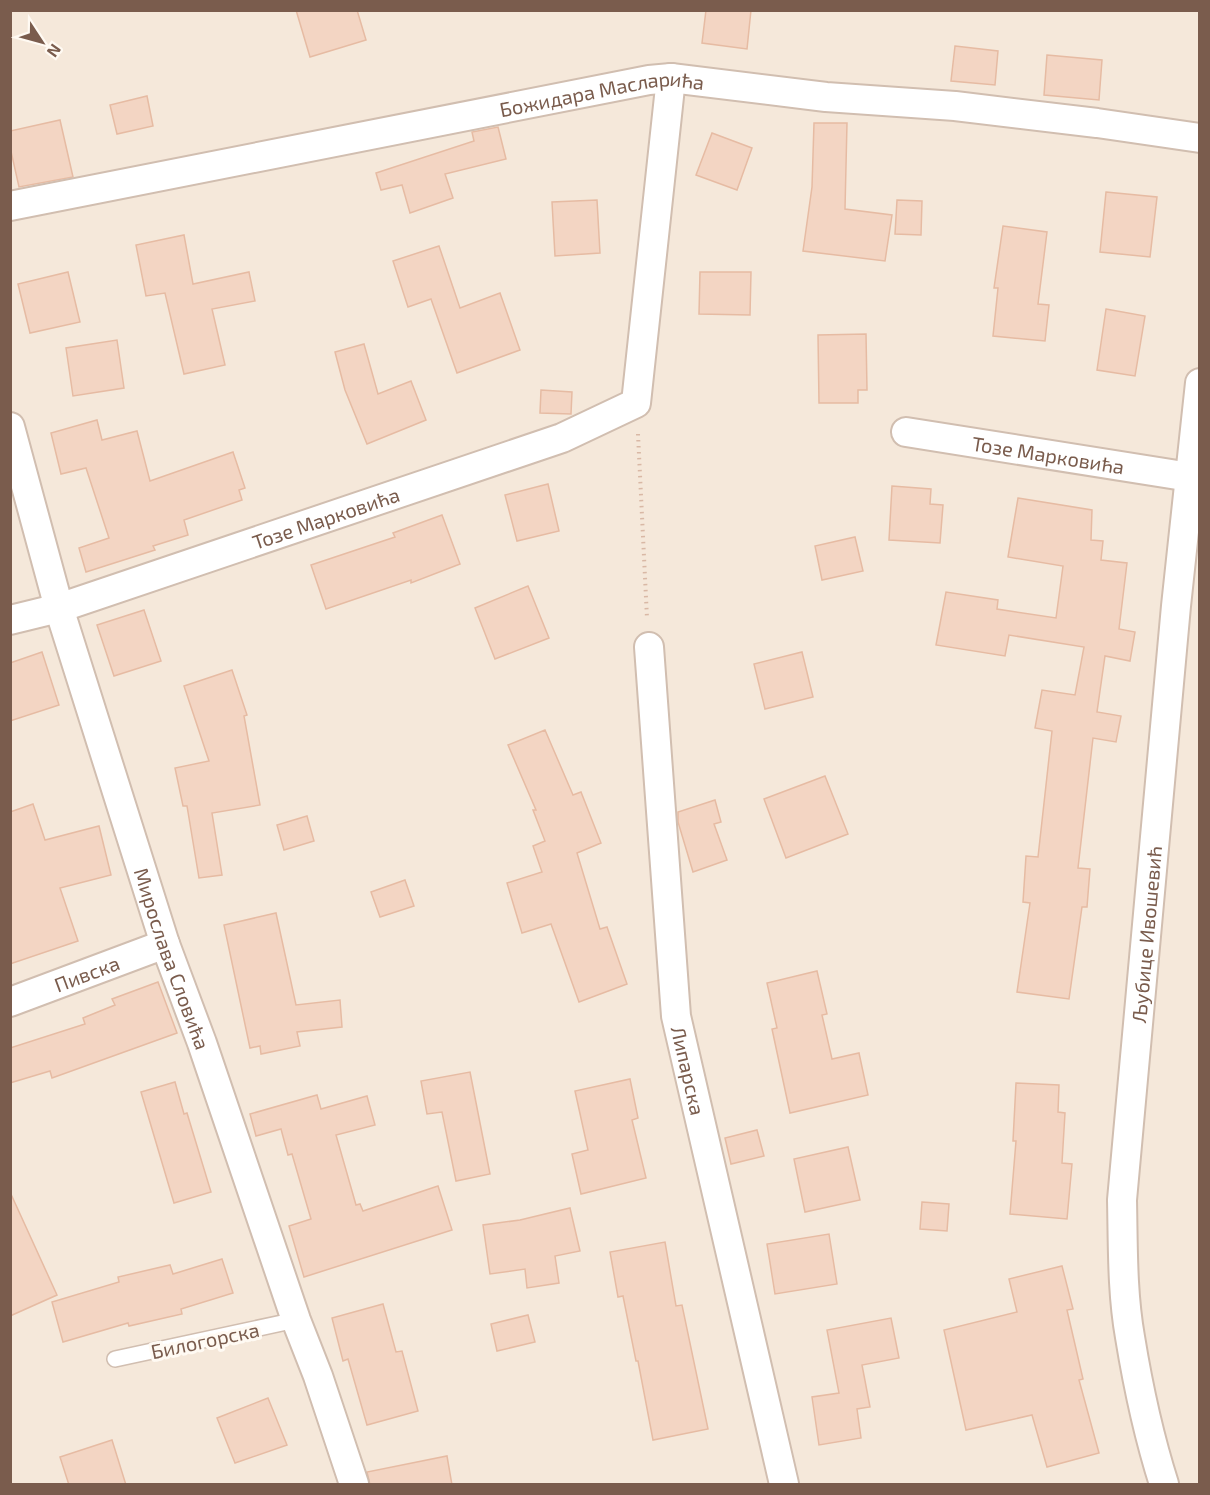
<svg xmlns="http://www.w3.org/2000/svg" width="1210" height="1495" viewBox="0 0 1210 1495" font-family="'Exo 2',sans-serif">
<rect width="100%" height="100%" fill="#fdf6ec"/>
<!-- residential -->
<rect fill="#f5e8da" x="11" y="11" width="1188" height="1473"/>
<!-- building -->
<g fill="#f3d5c3" stroke="#e6bba3" stroke-width="1.5">
<path d="M 296,10 L 357,10 L 366,40 L 310,57 Z"/>
<path d="M 706,10 L 751,10 L 747,49 L 702,43 Z"/>
<path d="M 955,46 L 998,51 L 995,85 L 951,81 Z"/>
<path d="M 1047,55 L 1102,60 L 1099,100 L 1044,95 Z"/>
<path d="M 147,96 L 153,126 L 117,134 L 110,105 Z"/>
<path d="M 60,120 L 73,177 L 19,187 L 10,147 L 10,131 Z"/>
<path d="M 814,123 L 847,123 L 845,209 L 892,215 L 885,261 L 803,251 L 812,187 Z"/>
<path d="M 498,127 L 506,159 L 445,174 L 453,198 L 410,213 L 402,185 L 381,190 L 376,173 L 474,141 L 472,132 Z"/>
<path d="M 712,133 L 752,148 L 737,190 L 696,175 Z"/>
<path d="M 1106,192 L 1157,197 L 1150,257 L 1100,252 Z"/>
<path d="M 597,200 L 600,253 L 555,256 L 552,202 Z"/>
<path d="M 897,200 L 922,201 L 921,235 L 895,234 Z"/>
<path d="M 1003,226 L 1047,232 L 1038,304 L 1049,305 L 1045,341 L 993,336 L 998,288 L 994,288 Z"/>
<path d="M 184,235 L 193,284 L 249,272 L 255,301 L 212,309 L 225,365 L 184,374 L 165,293 L 146,296 L 136,245 Z"/>
<path d="M 439,246 L 460,308 L 500,293 L 520,350 L 457,373 L 431,299 L 408,307 L 393,261 Z"/>
<path d="M 68,272 L 80,322 L 30,333 L 18,284 Z"/>
<path d="M 700,272 L 751,272 L 750,315 L 699,314 Z"/>
<path d="M 1106,309 L 1145,316 L 1135,376 L 1097,370 Z"/>
<path d="M 866,334 L 867,390 L 858,390 L 858,403 L 819,403 L 818,335 Z"/>
<path d="M 117,340 L 124,388 L 73,396 L 66,348 Z"/>
<path d="M 364,344 L 378,394 L 411,381 L 426,420 L 367,444 L 345,390 L 335,352 Z"/>
<path d="M 541,390 L 572,392 L 571,414 L 540,413 Z"/>
<path d="M 97,420 L 102,440 L 137,431 L 150,481 L 233,452 L 245,488 L 239,490 L 242,500 L 184,520 L 188,535 L 153,546 L 155,550 L 86,572 L 79,548 L 109,538 L 86,468 L 61,474 L 51,433 Z"/>
<path d="M 548,484 L 559,531 L 517,541 L 505,495 Z"/>
<path d="M 892,486 L 931,489 L 930,504 L 943,505 L 940,543 L 889,540 Z"/>
<path d="M 1018,498 L 1092,510 L 1091,540 L 1103,541 L 1101,560 L 1127,563 L 1119,629 L 1135,632 L 1130,661 L 1105,656 L 1097,712 L 1121,716 L 1116,742 L 1093,738 L 1078,868 L 1090,869 L 1087,907 L 1082,907 L 1069,999 L 1017,992 L 1030,903 L 1023,902 L 1026,856 L 1038,857 L 1052,731 L 1035,728 L 1042,690 L 1075,695 L 1084,647 L 1009,635 L 1005,656 L 936,645 L 946,592 L 998,600 L 997,609 L 1056,618 L 1063,566 L 1008,557 Z"/>
<path d="M 442,515 L 460,564 L 411,583 L 411,580 L 326,609 L 311,565 L 395,537 L 393,533 Z"/>
<path d="M 855,537 L 863,571 L 822,580 L 815,546 Z"/>
<path d="M 528,586 L 549,638 L 495,659 L 475,608 Z"/>
<path d="M 144,610 L 161,661 L 114,676 L 97,625 Z"/>
<path d="M 42,652 L 59,705 L 10,721 L 10,663 Z"/>
<path d="M 802,652 L 813,697 L 765,709 L 754,664 Z"/>
<path d="M 232,670 L 247,715 L 244,716 L 260,805 L 212,813 L 222,875 L 199,878 L 187,806 L 183,806 L 175,768 L 209,761 L 184,686 Z"/>
<path d="M 545,730 L 573,795 L 581,792 L 601,843 L 577,853 L 600,929 L 607,927 L 627,984 L 579,1002 L 551,924 L 522,933 L 507,883 L 542,872 L 533,846 L 545,841 L 533,810 L 536,810 L 508,745 Z"/>
<path d="M 825,776 L 848,834 L 786,858 L 764,799 Z"/>
<path d="M 715,800 L 721,822 L 714,824 L 727,860 L 693,872 L 678,822 L 678,812 Z"/>
<path d="M 33,804 L 45,840 L 99,826 L 111,875 L 60,888 L 78,941 L 10,964 L 10,812 Z"/>
<path d="M 307,816 L 314,841 L 284,850 L 277,825 Z"/>
<path d="M 405,880 L 414,906 L 380,917 L 371,892 Z"/>
<path d="M 276,913 L 296,1005 L 340,1000 L 342,1027 L 297,1032 L 300,1046 L 261,1054 L 260,1046 L 250,1048 L 224,925 Z"/>
<path d="M 817,971 L 827,1014 L 822,1015 L 832,1059 L 859,1053 L 868,1095 L 790,1113 L 772,1029 L 777,1028 L 767,983 Z"/>
<path d="M 158,982 L 177,1033 L 52,1078 L 50,1071 L 10,1083 L 10,1048 L 85,1024 L 83,1018 L 115,1005 L 112,999 Z"/>
<path d="M 470,1072 L 490,1174 L 456,1181 L 442,1112 L 427,1114 L 421,1081 Z"/>
<path d="M 630,1079 L 638,1118 L 632,1120 L 646,1178 L 581,1194 L 572,1154 L 588,1150 L 575,1091 Z"/>
<path d="M 175,1082 L 184,1114 L 187,1113 L 211,1192 L 174,1203 L 141,1092 Z"/>
<path d="M 1016,1083 L 1059,1085 L 1058,1112 L 1065,1113 L 1062,1163 L 1072,1164 L 1067,1219 L 1010,1214 L 1016,1141 L 1013,1141 Z"/>
<path d="M 317,1095 L 321,1109 L 367,1096 L 375,1125 L 336,1135 L 356,1205 L 360,1204 L 363,1211 L 438,1186 L 452,1230 L 304,1277 L 289,1226 L 311,1219 L 292,1154 L 288,1155 L 281,1129 L 256,1136 L 250,1114 Z"/>
<path d="M 757,1130 L 764,1156 L 731,1164 L 725,1138 Z"/>
<path d="M 848,1147 L 860,1200 L 805,1212 L 794,1159 Z"/>
<path d="M 10,1192 L 57,1295 L 10,1316 Z"/>
<path d="M 922,1202 L 949,1204 L 947,1231 L 920,1229 Z"/>
<path d="M 570,1208 L 580,1251 L 555,1256 L 559,1283 L 527,1288 L 525,1269 L 490,1274 L 483,1225 L 520,1220 Z"/>
<path d="M 829,1234 L 837,1284 L 775,1294 L 767,1244 Z"/>
<path d="M 665,1242 L 676,1306 L 682,1305 L 708,1429 L 653,1440 L 638,1361 L 636,1361 L 623,1296 L 618,1297 L 610,1252 Z"/>
<path d="M 222,1259 L 233,1293 L 181,1309 L 182,1314 L 129,1326 L 128,1323 L 63,1342 L 52,1302 L 119,1282 L 118,1277 L 170,1265 L 173,1274 Z"/>
<path d="M 1062,1266 L 1073,1309 L 1067,1310 L 1083,1379 L 1079,1380 L 1099,1453 L 1047,1467 L 1032,1415 L 966,1430 L 944,1330 L 1017,1312 L 1009,1279 Z"/>
<path d="M 383,1304 L 396,1352 L 402,1351 L 418,1411 L 367,1425 L 348,1359 L 343,1361 L 332,1318 Z"/>
<path d="M 528,1315 L 535,1342 L 497,1351 L 491,1324 Z"/>
<path d="M 891,1318 L 899,1358 L 862,1365 L 870,1407 L 857,1409 L 861,1438 L 819,1445 L 812,1397 L 839,1393 L 827,1330 Z"/>
<path d="M 268,1398 L 287,1445 L 235,1463 L 217,1418 Z"/>
<path d="M 112,1440 L 126,1485 L 69,1485 L 60,1457 Z"/>
<path d="M 447,1456 L 452,1485 L 370,1485 L 367,1472 Z"/>
</g>
<g fill="none" stroke-linecap="round" stroke-linejoin="round">
<defs>
<path id="lane" d="M 115,1359 L 296,1320"/>
<g id="street">
<path id="s1" d="M 10,206 L 649,80 L 671,78 L 826,97 L 955,106 L 1097,123 L 1200,138"/>
<path id="s2" d="M 10,427 L 59,608 L 165,944 L 202,1043 L 296,1320 L 318,1376 L 354,1484"/>
<path id="s3" d="M 906,432 L 1190,477"/>
<path id="s4" d="M 10,620 L 59,608 L 562,438 L 636,403 L 671,78"/>
<path id="s5" d="M 649,647 L 676,1016 L 784,1484"/>
<path id="s6" d="M 10,1002 L 165,944"/>
<path id="s7" d="M 1164,1484 C 1149,1437 1138,1386 1130,1337 C 1122,1292 1123,1245 1122,1200 L 1176,606 L 1200,383"/>
</g>
</defs>
<!-- lane casing -->
<use href="#lane" stroke="#d1beb0" stroke-width="18"/>
<!-- street casing -->
<use href="#street" stroke="#d1beb0" stroke-width="32"/>
<!-- path -->
<path stroke="#d9b8a5" stroke-width="4" stroke-dasharray="1.5 4.5" stroke-linecap="butt" d="M 638,434 L 647,618"/>
<!-- lane -->
<use href="#lane" stroke="#fff" stroke-width="15"/>
<!-- street -->
<use href="#street" stroke="#fff" stroke-width="28"/>
</g>
<g text-anchor="middle" dominant-baseline="central" stroke-width="6" stroke-linejoin="round" paint-order="stroke">
<!-- street labels -->
<g font-size="20" fill="#7a5c4d" stroke="#fffaf3">
<text stroke="none"><textPath href="#s1" startOffset="603">Божидара Масларића</textPath></text>
<text stroke="none"><textPath href="#s3" startOffset="144">Тозе Марковића</textPath></text>
<text stroke="none"><textPath href="#s4" startOffset="332">Тозе Марковића</textPath></text>
<text stroke="none"><textPath href="#s7" startOffset="555">Љубице Ивошевић</textPath></text>
<text stroke="none"><textPath href="#s2" startOffset="556">Мирослава Словића</textPath></text>
<text stroke="none"><textPath href="#s6" startOffset="82">Пивска</textPath></text>
<text stroke="none"><textPath href="#s5" startOffset="426">Липарска</textPath></text>
<text transform="translate(205 1340) rotate(-12)">Билогорска</text>
</g>
</g>
<!-- border -->
<rect width="1210" height="1495" fill="none" stroke="#7a5c4d" stroke-width="24"/>
<!-- north arrow -->
<g transform="translate(42 42) rotate(126)" stroke="#fffaf3" stroke-width="4.5" paint-order="stroke">
<path d="M0-4.5L10 22L0 15L-10 22Z" fill="#7a5c4d"/>
<text y="-9" font-size="16" font-weight="bold" text-anchor="middle" fill="#7a5c4d">N</text>
</g>
</svg>
